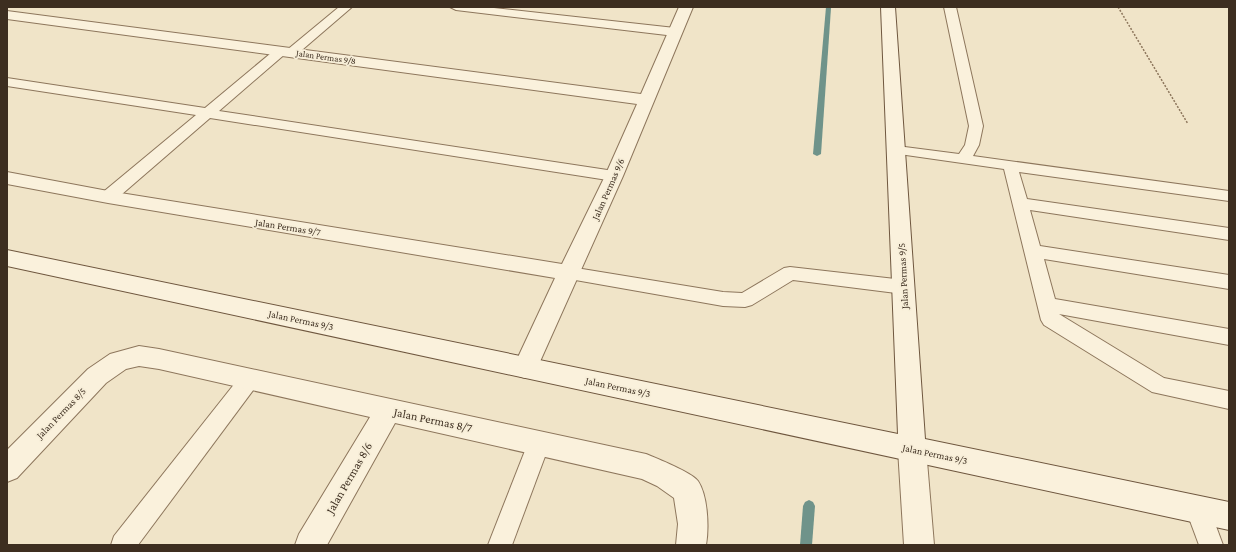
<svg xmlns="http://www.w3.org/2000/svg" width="1236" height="552" viewBox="0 0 1236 552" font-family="'Crimson Pro',serif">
<rect width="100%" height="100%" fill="#f0e4c8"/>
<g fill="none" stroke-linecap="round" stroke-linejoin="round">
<!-- stream -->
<g fill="#6f938a" fill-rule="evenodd">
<path d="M 826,7 L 831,8 L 821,154 L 817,156 L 813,154 Z"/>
<path d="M 809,500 L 813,502 L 815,506 L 812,545 L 800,545 L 803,506 L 805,502 Z"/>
</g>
<defs>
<g id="lane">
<path d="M 339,7 L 352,7 L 295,56 L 291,57 L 285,54 L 219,111 L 614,171 L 619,173 L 622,176 L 619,179 L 614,181 L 210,118 L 114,201 L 108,202 L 102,201 L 100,197 L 102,193 L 196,115 L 7,86 L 7,78 L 205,108 L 277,48 L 281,47 L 287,50 Z"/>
<path d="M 450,7 L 485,7 L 675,28 L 679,30 L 681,32 L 679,34 L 675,36 L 456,10 Z"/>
<path d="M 944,7 L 956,7 L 983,126 L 979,145 L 973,156 L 1229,191 L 1229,201 L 1019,172 L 1027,199 L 1229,228 L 1229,240 L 1030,210 L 1040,246 L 1229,275 L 1229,289 L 1044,259 L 1055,299 L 1229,329 L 1229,345 L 1059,314 L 1164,378 L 1229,391 L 1229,409 L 1152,392 L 1044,325 L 1041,320 L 1004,169 L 892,153 L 890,150 L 892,147 L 897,146 L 959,154 L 965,145 L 969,126 Z"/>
<path d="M 570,267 L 723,292 L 742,293 L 784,268 L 790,267 L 904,280 L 910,282 L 913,287 L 910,292 L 904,294 L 793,280 L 752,305 L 745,307 L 723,306 L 564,278 L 561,273 L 564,268 Z"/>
<path d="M 250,370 L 257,373 L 260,379 L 257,385 L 138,545 L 111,545 L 114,536 L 243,373 Z"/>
<path d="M 539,433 L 547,436 L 550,443 L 512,545 L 488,545 L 528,443 L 531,436 Z"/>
<path d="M 1198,498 L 1207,502 L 1223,545 L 1199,545 L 1186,510 L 1189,502 Z"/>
</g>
<g id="street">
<path d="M 679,7 L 693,7 L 623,176 L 534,375 L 525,378 L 516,375 L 513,368 L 555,278 L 108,203 L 7,184 L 7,172 L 108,191 L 562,264 L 605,176 L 637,104 L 7,19 L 7,11 L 641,94 Z"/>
<path d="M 139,346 L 159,349 L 646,454 C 658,459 691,472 698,481 C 708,496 709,528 706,545 L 676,545 L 678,524 L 674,498 L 657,486 L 642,479 L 395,423 L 327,545 L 295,545 L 299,534 L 370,417 L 159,369 L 139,366 L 126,369 L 106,383 L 17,478 L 7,482 L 7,450 L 88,369 L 110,354 Z"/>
<path d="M 912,437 L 922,440 L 926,449 L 934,545 L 904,545 L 898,449 L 902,440 Z"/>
</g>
<path id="secondary" d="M 881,7 L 895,7 L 925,439 L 1229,502 L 1229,530 L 7,266 L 7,250 L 898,434 Z"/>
</defs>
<!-- lane casing -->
<use href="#lane" stroke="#8d765c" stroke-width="2"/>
<!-- street casing -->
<use href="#street" stroke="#8d765c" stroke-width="2"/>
<!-- secondary casing -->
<use href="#secondary" stroke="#6f573f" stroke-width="2"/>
<!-- path -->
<path stroke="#8d765c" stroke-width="1.5" stroke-dasharray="2 1.5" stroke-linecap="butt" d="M 1118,7 L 1188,124"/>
<!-- lane -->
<use href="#lane" fill="#faf1dc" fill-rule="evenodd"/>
<!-- street -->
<use href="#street" fill="#faf1dc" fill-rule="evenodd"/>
<!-- secondary -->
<use href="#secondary" fill="#faf1dc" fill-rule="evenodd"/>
</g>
<g text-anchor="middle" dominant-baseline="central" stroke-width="3.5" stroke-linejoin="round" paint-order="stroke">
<!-- far-street labels -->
<g font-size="9" fill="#3d2e20" stroke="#f7eed8">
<text transform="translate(326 57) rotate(8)">Jalan Permas 9/8</text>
</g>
<!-- street labels -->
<g font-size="10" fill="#3d2e20" stroke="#f7eed8">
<text transform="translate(608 189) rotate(-66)">Jalan Permas 9/6</text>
<text transform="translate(288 227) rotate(9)">Jalan Permas 9/7</text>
<text transform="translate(903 276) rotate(-93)">Jalan Permas 9/5</text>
<text transform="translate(301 320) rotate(12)">Jalan Permas 9/3</text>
<text transform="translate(618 387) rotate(12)">Jalan Permas 9/3</text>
<text transform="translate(61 413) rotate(-46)">Jalan Permas 8/5</text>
<text transform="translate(935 454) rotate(12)">Jalan Permas 9/3</text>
</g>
<!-- near-street labels -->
<g font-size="12" fill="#3d2e20" stroke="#f7eed8">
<text transform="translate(433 420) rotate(12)">Jalan Permas 8/7</text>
<text transform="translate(349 478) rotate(-60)">Jalan Permas 8/6</text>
</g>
</g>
<!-- border -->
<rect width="1236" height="552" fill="none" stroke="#3d2e20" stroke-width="16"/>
</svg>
